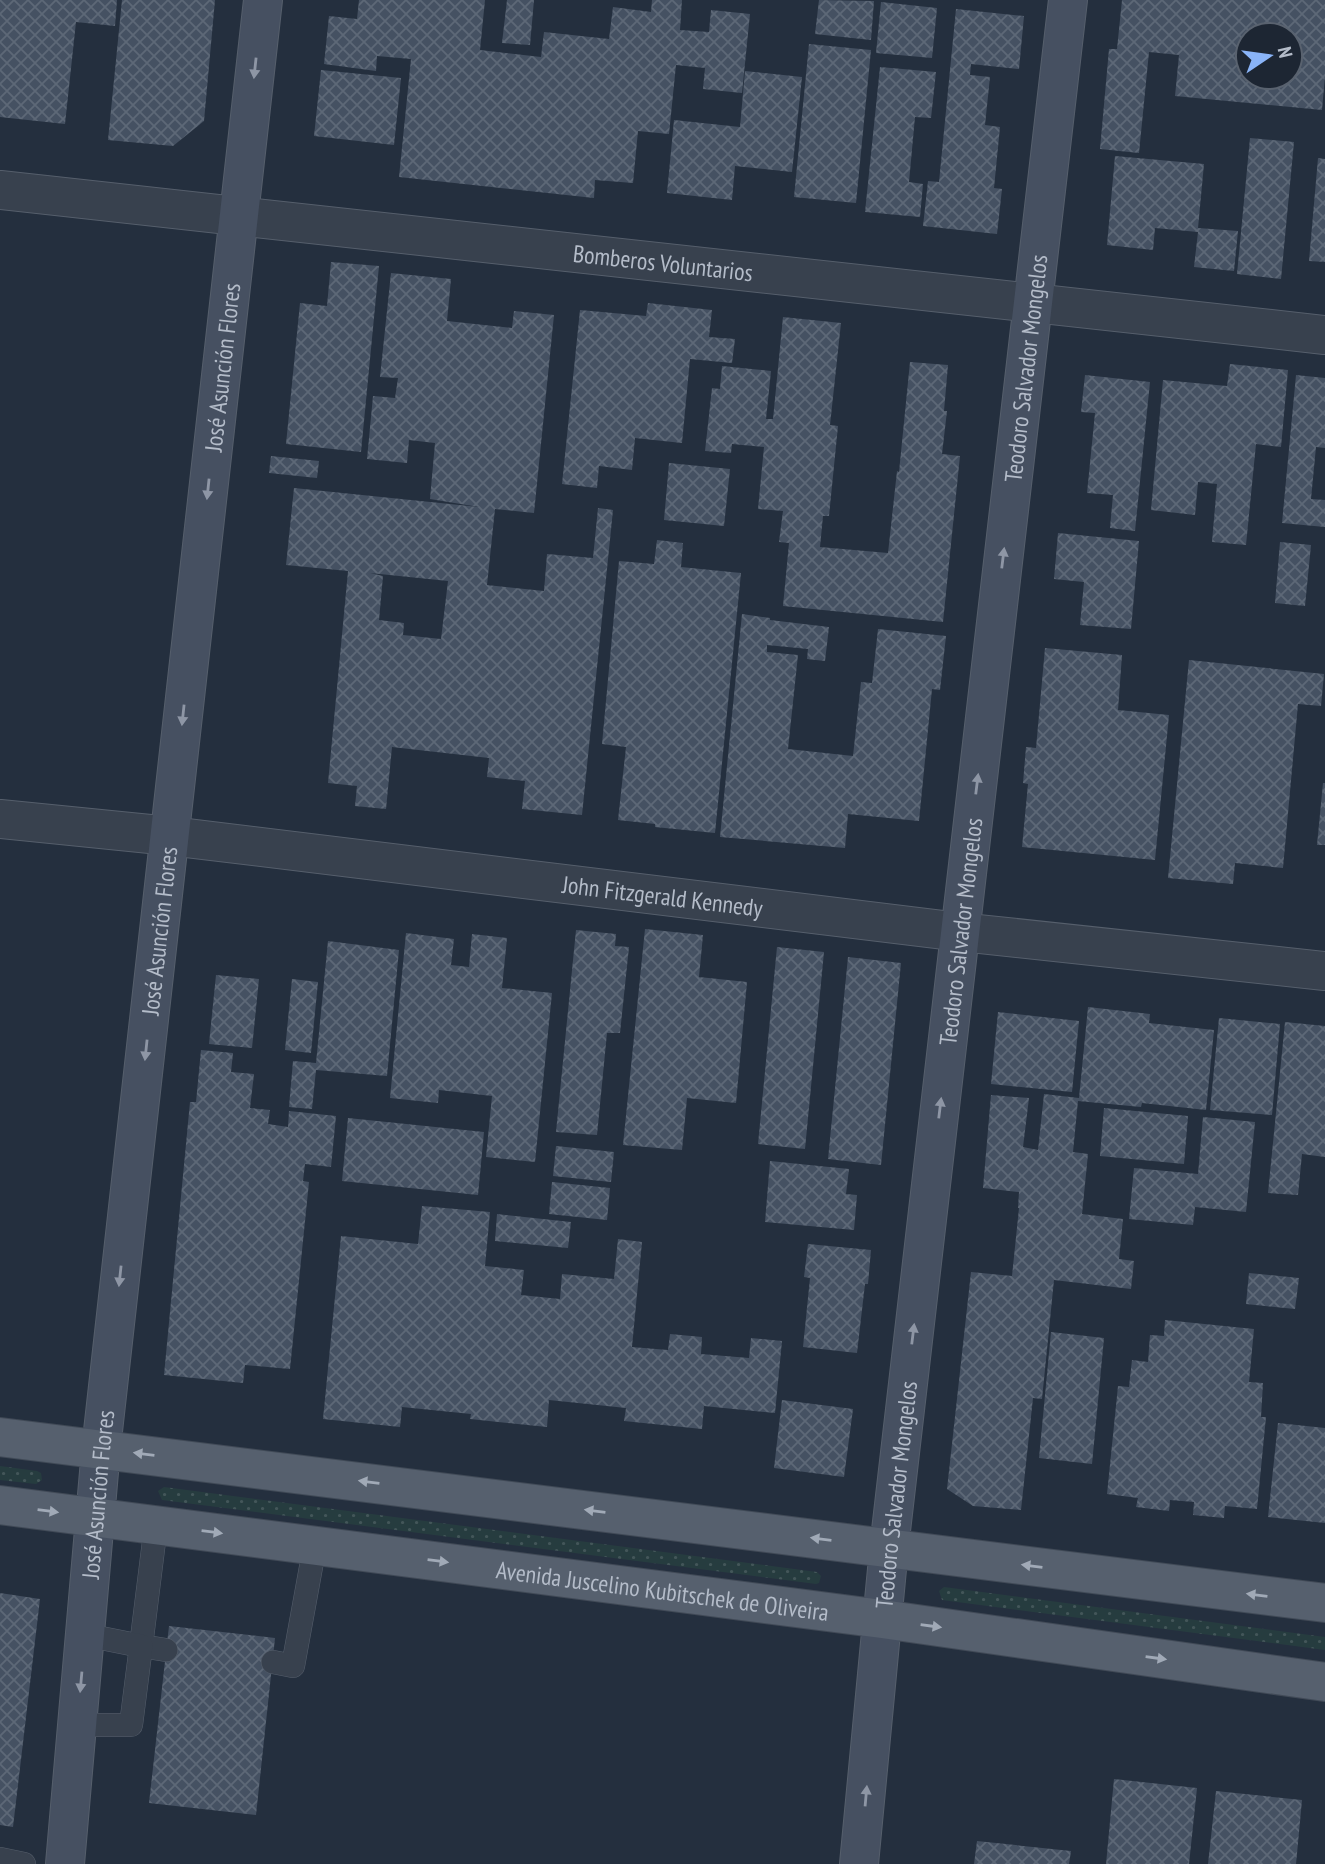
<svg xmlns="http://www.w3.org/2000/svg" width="1325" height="1864" viewBox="0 0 1325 1864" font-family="'PT Sans Narrow',sans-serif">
<defs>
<pattern id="grass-dots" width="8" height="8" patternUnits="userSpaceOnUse" patternTransform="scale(1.75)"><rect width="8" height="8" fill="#263c3f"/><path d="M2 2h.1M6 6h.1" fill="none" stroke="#435659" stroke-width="1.8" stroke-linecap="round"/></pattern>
<pattern id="building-cross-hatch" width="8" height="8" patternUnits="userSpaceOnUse" patternTransform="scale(1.75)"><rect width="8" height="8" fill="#455162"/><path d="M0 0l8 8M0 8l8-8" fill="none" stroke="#5d6877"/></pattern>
</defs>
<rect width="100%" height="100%" fill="#242f3e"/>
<!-- grass -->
<g fill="url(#grass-dots)">
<path d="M 0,1466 L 37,1471 L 41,1473 L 42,1480 L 36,1484 L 0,1480 Z"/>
<path d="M 164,1487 L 817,1572 L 821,1576 L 819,1583 L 816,1584 L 162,1500 L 158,1491 Z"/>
<path d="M 944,1587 L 1325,1637 L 1325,1650 L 942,1600 L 939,1591 Z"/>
</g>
<!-- building -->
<g fill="url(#building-cross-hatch)" fill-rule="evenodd">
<path d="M 0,0 L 117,0 L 115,26 L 76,22 L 65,124 L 0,117 Z"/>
<path d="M 122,0 L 215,0 L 204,121 L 173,146 L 108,140 Z"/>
<path d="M 359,0 L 485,0 L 480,50 L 541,57 L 544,32 L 609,39 L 613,7 L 651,12 L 652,0 L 682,0 L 680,30 L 709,32 L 711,10 L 750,14 L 742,93 L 703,89 L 705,68 L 676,65 L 669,134 L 638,131 L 633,183 L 595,180 L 594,198 L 399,177 L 411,59 L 377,56 L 376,71 L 324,64 L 329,16 L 357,19 Z"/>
<path d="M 507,0 L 534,0 L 530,45 L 502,43 Z"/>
<path d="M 819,0 L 874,1 L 871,40 L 815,34 Z"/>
<path d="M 1122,0 L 1325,0 L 1325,76 L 1322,110 L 1175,96 L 1179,55 L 1149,52 L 1139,153 L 1100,149 L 1109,49 L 1117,49 ZM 1248,35 L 1290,35 L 1290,77 L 1248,77 Z"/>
<path d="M 881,2 L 937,8 L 932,58 L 876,53 Z"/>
<path d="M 956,9 L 1024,16 L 1019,69 L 971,64 L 970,75 L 990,77 L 985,125 L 1000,127 L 994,188 L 1002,189 L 997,234 L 923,226 L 928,181 L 939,182 Z"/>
<path d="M 809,44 L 871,50 L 856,203 L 794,197 Z"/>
<path d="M 880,67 L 936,72 L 931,118 L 915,117 L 909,182 L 923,184 L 920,217 L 865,212 Z"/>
<path d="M 321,70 L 401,78 L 394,145 L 314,136 Z"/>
<path d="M 745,71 L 802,77 L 792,172 L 735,166 L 732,200 L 667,193 L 674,120 L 740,127 Z"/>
<path d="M 1250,138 L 1294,142 L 1281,279 L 1237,274 Z"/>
<path d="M 1115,156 L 1204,164 L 1198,228 L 1238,231 L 1234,271 L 1194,267 L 1198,232 L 1155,228 L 1153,250 L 1107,245 Z"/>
<path d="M 1318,158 L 1325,159 L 1325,262 L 1309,261 Z"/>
<path d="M 331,262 L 379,266 L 361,452 L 286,444 L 300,303 L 327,306 Z"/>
<path d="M 391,273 L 451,279 L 447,321 L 512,328 L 514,311 L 554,315 L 534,513 L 495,509 L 487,585 L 544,591 L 547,554 L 593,558 L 598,508 L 613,510 L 582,815 L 522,809 L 525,781 L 487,777 L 489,758 L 392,747 L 386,809 L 355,806 L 357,786 L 328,783 L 348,571 L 286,565 L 294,488 L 479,507 L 430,499 L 435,443 L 409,440 L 407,463 L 367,459 L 373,396 L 395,398 L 398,378 L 380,377 ZM 370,573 L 448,581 L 441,639 L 403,635 L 404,623 L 379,620 L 383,576 Z"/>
<path d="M 648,303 L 712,310 L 709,337 L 735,339 L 732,363 L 690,359 L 682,443 L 635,438 L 632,470 L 599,466 L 597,488 L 562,484 L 580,310 L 646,316 Z"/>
<path d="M 783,317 L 841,323 L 830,425 L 838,426 L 829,516 L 823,516 L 820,547 L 888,553 L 897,471 L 899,472 L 910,362 L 948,365 L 944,411 L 947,411 L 942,454 L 960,456 L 943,622 L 783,606 L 789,543 L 779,542 L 783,511 L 758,509 L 764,447 L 732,444 L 731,453 L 705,451 L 712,388 L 720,389 L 722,366 L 771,371 L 766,419 L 773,419 Z"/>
<path d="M 1230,364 L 1288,370 L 1281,447 L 1256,444 L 1246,545 L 1212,542 L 1217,484 L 1198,482 L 1195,515 L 1151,510 L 1163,380 L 1227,386 Z"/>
<path d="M 1085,375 L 1150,382 L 1135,531 L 1110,528 L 1113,495 L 1087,493 L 1095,413 L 1081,412 Z"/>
<path d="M 1296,375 L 1325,378 L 1325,448 L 1316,447 L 1311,499 L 1325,500 L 1325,527 L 1282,523 Z"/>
<path d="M 271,456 L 319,461 L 317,478 L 269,473 Z"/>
<path d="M 669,463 L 730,469 L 724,526 L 664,520 Z"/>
<path d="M 1058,533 L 1139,541 L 1131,629 L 1080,625 L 1084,582 L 1054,579 Z"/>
<path d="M 657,540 L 683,543 L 681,567 L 741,573 L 715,833 L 655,827 L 655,824 L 618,820 L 626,747 L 602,744 L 619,561 L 654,564 Z"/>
<path d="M 1280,542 L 1311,545 L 1305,606 L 1275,603 Z"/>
<path d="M 742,614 L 770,618 L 770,620 L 829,627 L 825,661 L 807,659 L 808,649 L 767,645 L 767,652 L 798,655 L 788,749 L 853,756 L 861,682 L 872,683 L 878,629 L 946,636 L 940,690 L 932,689 L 919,821 L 848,814 L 845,848 L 720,837 Z"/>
<path d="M 1045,648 L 1122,655 L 1118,710 L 1169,715 L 1155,860 L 1022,847 L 1028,784 L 1023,783 L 1026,747 L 1036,748 Z"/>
<path d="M 1189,660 L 1324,674 L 1321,706 L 1298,704 L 1283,868 L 1235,863 L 1233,884 L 1168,878 Z"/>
<path d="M 1323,783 L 1325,783 L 1325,845 L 1317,845 Z"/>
<path d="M 645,929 L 703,935 L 699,977 L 747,982 L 736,1103 L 687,1098 L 682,1150 L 623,1145 Z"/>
<path d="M 576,930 L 616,934 L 615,946 L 629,947 L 620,1033 L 607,1033 L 597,1135 L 556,1132 Z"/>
<path d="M 406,933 L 454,939 L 451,965 L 469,967 L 472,934 L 507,938 L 502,988 L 552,993 L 535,1162 L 486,1157 L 492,1096 L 439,1090 L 438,1103 L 390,1098 Z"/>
<path d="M 328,941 L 399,950 L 387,1076 L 316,1070 L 312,1109 L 289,1107 L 293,1061 L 316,1063 Z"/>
<path d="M 777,947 L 824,952 L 805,1149 L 758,1144 Z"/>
<path d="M 848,957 L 901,963 L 881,1165 L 828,1159 Z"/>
<path d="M 216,975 L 259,979 L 252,1048 L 209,1044 Z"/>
<path d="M 292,979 L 318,982 L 311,1053 L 285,1050 Z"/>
<path d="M 1088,1007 L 1150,1014 L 1149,1023 L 1214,1030 L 1206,1110 L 1142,1103 L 1141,1107 L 1078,1101 L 1073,1152 L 1088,1154 L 1082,1214 L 1123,1219 L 1119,1259 L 1134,1261 L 1131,1289 L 1054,1280 L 1042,1399 L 1033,1398 L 1021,1510 L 973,1506 L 947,1489 L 971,1272 L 1012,1276 L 1019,1208 L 1018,1208 L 1019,1192 L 983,1188 L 991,1095 L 1029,1098 L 1023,1147 L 1038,1150 L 1044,1094 L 1079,1098 Z"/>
<path d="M 998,1012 L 1079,1021 L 1072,1092 L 991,1084 Z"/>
<path d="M 1219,1018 L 1280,1024 L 1272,1115 L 1210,1110 Z"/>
<path d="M 1285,1022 L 1325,1026 L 1325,1157 L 1302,1154 L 1298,1195 L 1268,1193 Z"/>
<path d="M 201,1050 L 233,1053 L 231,1072 L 254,1074 L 250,1108 L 270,1110 L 268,1124 L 288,1127 L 289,1111 L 336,1116 L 331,1167 L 305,1164 L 303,1181 L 309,1182 L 290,1369 L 245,1365 L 243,1383 L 164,1375 L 190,1102 L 196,1102 Z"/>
<path d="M 1104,1108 L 1188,1116 L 1184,1164 L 1100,1156 Z"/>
<path d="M 1203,1117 L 1255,1122 L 1246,1212 L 1195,1207 L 1193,1225 L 1129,1219 L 1134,1168 L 1198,1174 Z"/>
<path d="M 348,1118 L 484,1132 L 478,1195 L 342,1181 Z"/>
<path d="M 556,1146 L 614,1152 L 611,1182 L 553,1176 Z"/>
<path d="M 770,1161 L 849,1169 L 846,1194 L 857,1195 L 854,1230 L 765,1222 Z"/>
<path d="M 552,1182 L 610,1188 L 607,1220 L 549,1214 Z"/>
<path d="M 422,1206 L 490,1212 L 485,1266 L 524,1270 L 521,1295 L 560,1299 L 562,1274 L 614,1279 L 618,1239 L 642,1242 L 632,1347 L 668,1350 L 670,1334 L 702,1337 L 701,1354 L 749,1358 L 751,1338 L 782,1341 L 775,1413 L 704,1406 L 702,1429 L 624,1421 L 626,1408 L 549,1400 L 547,1427 L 470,1419 L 471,1414 L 402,1407 L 400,1427 L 323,1419 L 341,1236 L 418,1244 Z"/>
<path d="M 497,1214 L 571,1222 L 568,1248 L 495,1241 Z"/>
<path d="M 808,1244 L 871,1250 L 868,1284 L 865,1284 L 857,1353 L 803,1347 L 810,1278 L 804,1277 Z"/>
<path d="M 1249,1273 L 1299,1278 L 1295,1309 L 1246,1304 Z"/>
<path d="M 1165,1320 L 1254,1329 L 1249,1382 L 1263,1383 L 1261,1417 L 1266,1417 L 1257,1509 L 1225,1506 L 1224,1518 L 1193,1515 L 1194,1502 L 1170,1500 L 1169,1511 L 1136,1507 L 1138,1498 L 1107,1494 L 1118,1386 L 1129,1387 L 1132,1360 L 1148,1362 L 1150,1335 L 1164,1336 Z"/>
<path d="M 1051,1332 L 1104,1338 L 1092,1464 L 1039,1458 Z"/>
<path d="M 782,1400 L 853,1409 L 844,1477 L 774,1468 Z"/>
<path d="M 1278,1423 L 1325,1428 L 1325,1523 L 1268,1517 Z"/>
<path d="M 0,1593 L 40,1599 L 13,1827 L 0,1825 Z"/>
<path d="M 169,1626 L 275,1638 L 256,1815 L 149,1803 Z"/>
<path d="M 1114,1779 L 1197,1788 L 1189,1864 L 1106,1864 Z"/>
<path d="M 1216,1791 L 1302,1800 L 1296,1864 L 1208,1864 Z"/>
<path d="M 977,1841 L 1071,1851 L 1069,1864 L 974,1864 Z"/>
</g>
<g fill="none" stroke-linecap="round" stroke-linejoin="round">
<defs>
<g id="lane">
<path d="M 156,1525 L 141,1646 L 166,1650"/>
<path d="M 273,1662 L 293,1666 L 315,1545"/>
<path d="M 77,1725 L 131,1725 L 141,1646 L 86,1635"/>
<path d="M 0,1859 L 24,1864"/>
</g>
<g id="street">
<path id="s1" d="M 0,190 L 1325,335"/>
<path id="s2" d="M 0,819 L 170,836 L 960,932 L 1325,971"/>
</g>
<g id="secondary">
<path id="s3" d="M 65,1864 L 101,1449 L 263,0"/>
<path id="s4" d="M 859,1864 L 889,1548 L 1068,0"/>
</g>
<g id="primary">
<path d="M 0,1437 L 1325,1603"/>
<path id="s5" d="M 0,1505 L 882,1619 L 1325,1682"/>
</g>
</defs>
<!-- lane casing -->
<use href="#lane" stroke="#565f6c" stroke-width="24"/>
<!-- street casing -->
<use href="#street" stroke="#565f6c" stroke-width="40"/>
<!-- secondary casing -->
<use href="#secondary" stroke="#565f6c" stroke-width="40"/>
<!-- primary casing -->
<use href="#primary" stroke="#414a57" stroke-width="40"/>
<!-- lane -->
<use href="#lane" stroke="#38414e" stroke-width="23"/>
<!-- street -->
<use href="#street" stroke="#38414e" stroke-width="38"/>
<!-- secondary -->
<use href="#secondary" stroke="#465061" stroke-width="38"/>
<!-- primary -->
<use href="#primary" stroke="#56606e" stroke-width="38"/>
</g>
<!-- one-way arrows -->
<defs><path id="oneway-solid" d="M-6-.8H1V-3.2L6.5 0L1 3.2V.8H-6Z" transform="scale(1.75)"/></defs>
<g fill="#8e96a5">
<use href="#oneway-solid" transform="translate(255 68) rotate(96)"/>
<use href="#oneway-solid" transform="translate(208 489) rotate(96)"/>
<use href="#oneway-solid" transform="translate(1003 558) rotate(-83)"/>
<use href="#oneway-solid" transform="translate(183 715) rotate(96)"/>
<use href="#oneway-solid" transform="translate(977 784) rotate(-83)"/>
<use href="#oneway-solid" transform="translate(146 1050) rotate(96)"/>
<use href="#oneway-solid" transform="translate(940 1108) rotate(-83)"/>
<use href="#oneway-solid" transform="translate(120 1276) rotate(96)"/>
<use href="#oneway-solid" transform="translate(913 1334) rotate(-83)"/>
<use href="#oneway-solid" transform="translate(81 1682) rotate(95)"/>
<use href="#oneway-solid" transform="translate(866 1796) rotate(-85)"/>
</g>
<g fill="#a1aab7">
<use href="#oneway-solid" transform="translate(144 1454) rotate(-173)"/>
<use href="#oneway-solid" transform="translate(369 1482) rotate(-173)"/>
<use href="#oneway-solid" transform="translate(48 1511) rotate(7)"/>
<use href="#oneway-solid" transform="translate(595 1511) rotate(-173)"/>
<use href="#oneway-solid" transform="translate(212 1532) rotate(7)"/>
<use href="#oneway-solid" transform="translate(821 1539) rotate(-173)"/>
<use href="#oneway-solid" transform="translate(438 1561) rotate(7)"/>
<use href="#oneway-solid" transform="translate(1032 1566) rotate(-173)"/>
<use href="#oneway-solid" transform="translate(1257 1595) rotate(-173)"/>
<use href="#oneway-solid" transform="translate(931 1626) rotate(8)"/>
<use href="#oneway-solid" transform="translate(1156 1658) rotate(8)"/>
</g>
<g text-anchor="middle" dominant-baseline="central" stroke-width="5" stroke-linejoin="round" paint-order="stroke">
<!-- street labels -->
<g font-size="24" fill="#b4bcc9" stroke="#1d2633">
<text stroke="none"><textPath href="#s1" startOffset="667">Bomberos Voluntarios</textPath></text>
<text stroke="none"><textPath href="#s3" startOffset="1505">José Asunción Flores</textPath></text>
<text stroke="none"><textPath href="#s4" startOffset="1505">Teodoro Salvador Mongelos</textPath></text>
<text stroke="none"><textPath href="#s2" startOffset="667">John Fitzgerald Kennedy</textPath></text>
<text stroke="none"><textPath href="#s3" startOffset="938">José Asunción Flores</textPath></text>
<text stroke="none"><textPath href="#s4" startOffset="938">Teodoro Salvador Mongelos</textPath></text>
<text stroke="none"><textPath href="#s3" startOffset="371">José Asunción Flores</textPath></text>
<text stroke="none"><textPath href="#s4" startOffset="371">Teodoro Salvador Mongelos</textPath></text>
<text stroke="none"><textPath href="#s5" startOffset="668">Avenida Juscelino Kubitschek de Oliveira</textPath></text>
</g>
</g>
<!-- north arrow -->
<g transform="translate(1269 56) rotate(77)"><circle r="33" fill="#1d2633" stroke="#59626f" stroke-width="2"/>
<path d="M0-5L12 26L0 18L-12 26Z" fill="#8ab4f8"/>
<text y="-10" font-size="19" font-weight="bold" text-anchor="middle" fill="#b4bcc9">N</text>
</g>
</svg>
